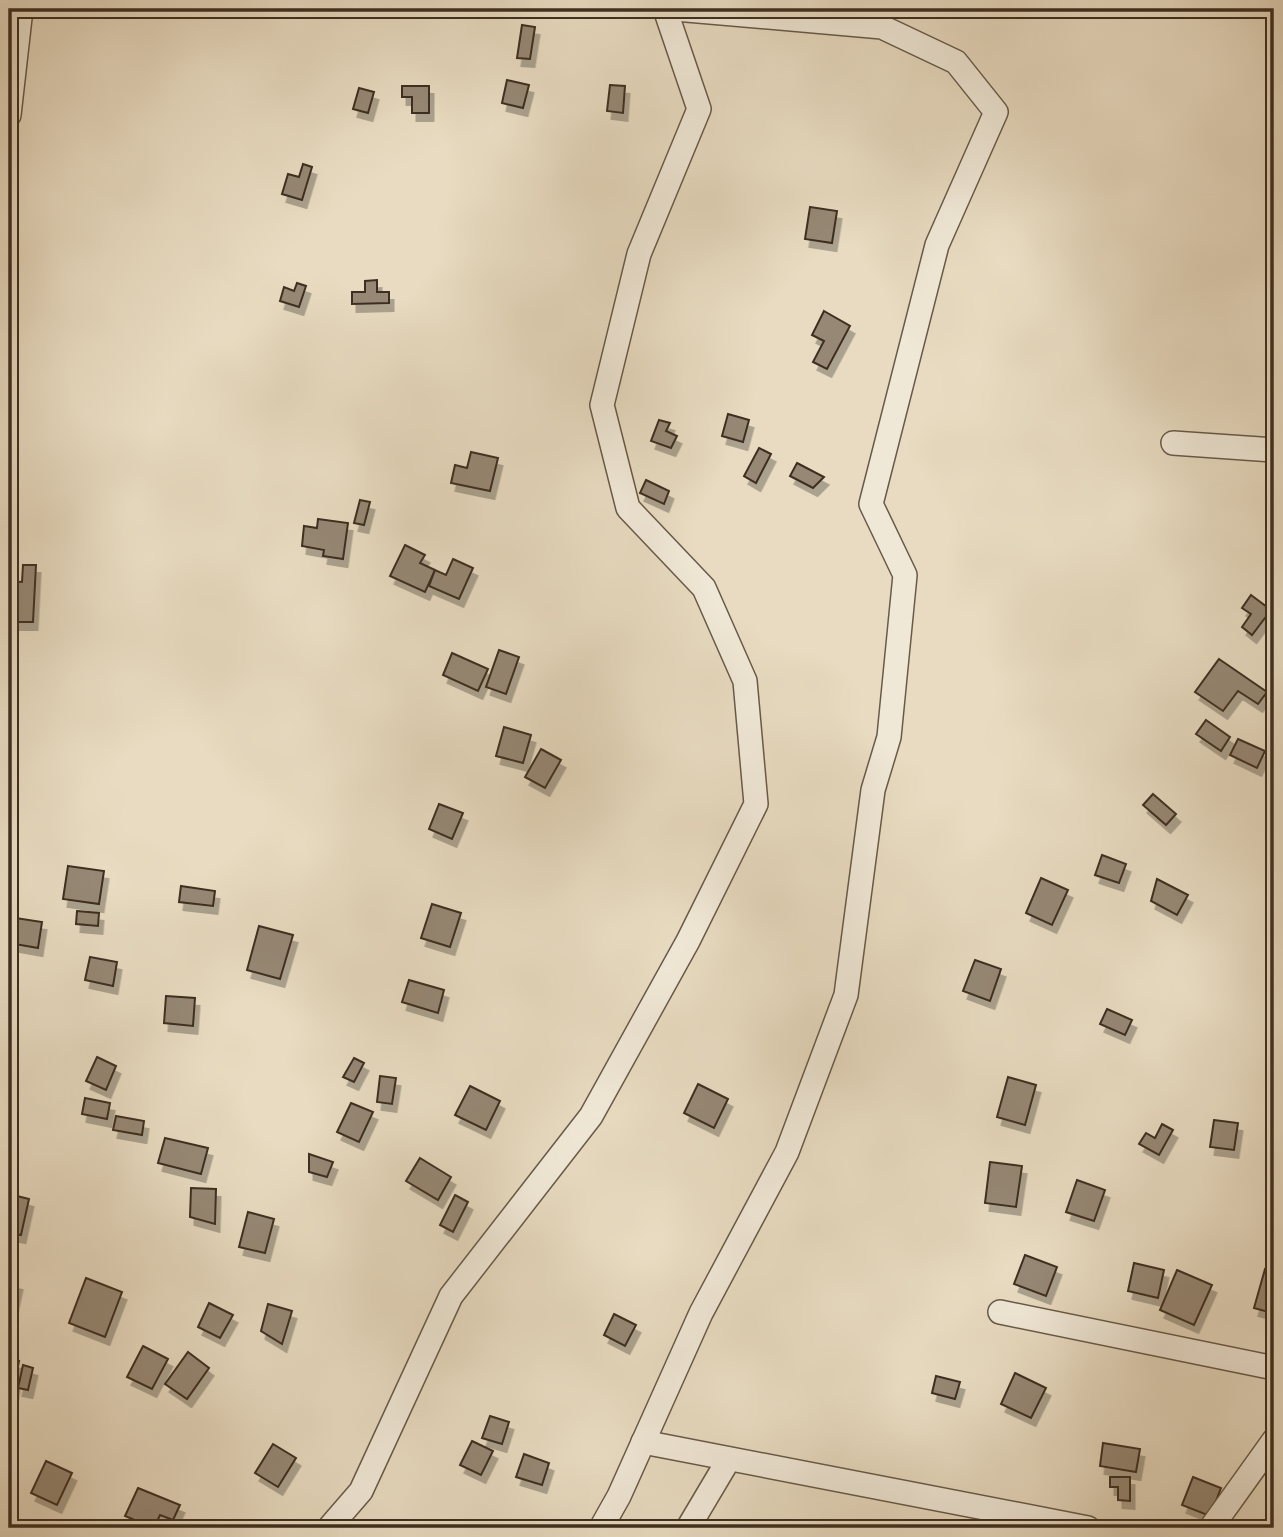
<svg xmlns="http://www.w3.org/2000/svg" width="1283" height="1537" viewBox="0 0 1283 1537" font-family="Cardo,serif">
<defs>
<filter id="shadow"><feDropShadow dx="4.5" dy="8" stdDeviation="0" flood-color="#0004"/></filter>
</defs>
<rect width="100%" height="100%" fill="#e8dbc1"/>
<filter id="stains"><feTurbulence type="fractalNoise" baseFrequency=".00286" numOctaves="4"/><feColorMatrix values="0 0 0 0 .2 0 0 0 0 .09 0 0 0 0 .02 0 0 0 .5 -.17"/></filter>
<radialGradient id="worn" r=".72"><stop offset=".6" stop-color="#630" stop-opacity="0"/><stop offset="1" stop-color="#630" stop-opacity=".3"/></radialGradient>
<!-- building -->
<g fill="#968874" stroke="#3e2f20" stroke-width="2" filter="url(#shadow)">
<path d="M 522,25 L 535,27 L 530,59 L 517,58 Z"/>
<path d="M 507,80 L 529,85 L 523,108 L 502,103 Z"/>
<path d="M 610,85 L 625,86 L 623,113 L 607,111 Z"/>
<path d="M 402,86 L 429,86 L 429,113 L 412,113 L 412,97 L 402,97 Z"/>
<path d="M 359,88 L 374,92 L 368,113 L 353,109 Z"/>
<path d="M 303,164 L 312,167 L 302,200 L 282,194 L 288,174 L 299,177 Z"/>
<path d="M 810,207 L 837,211 L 832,243 L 805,239 Z"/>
<path d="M 377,280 L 377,292 L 389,292 L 389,303 L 352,304 L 352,292 L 365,292 L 365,281 Z"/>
<path d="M 297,283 L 306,286 L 299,307 L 280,301 L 284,287 L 294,291 Z"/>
<path d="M 824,311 L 850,326 L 827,369 L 813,362 L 824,341 L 812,335 Z"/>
<path d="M 728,414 L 749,420 L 743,442 L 722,436 Z"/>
<path d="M 659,420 L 670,423 L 666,431 L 677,436 L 671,448 L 651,441 Z"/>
<path d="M 759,448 L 771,454 L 756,483 L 744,476 Z"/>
<path d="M 471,452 L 498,458 L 490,491 L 451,483 L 455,465 L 467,468 Z"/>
<path d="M 797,463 L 824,477 L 813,488 L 790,476 Z"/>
<path d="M 646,480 L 669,491 L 664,504 L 640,493 Z"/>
<path d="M 360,500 L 370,502 L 364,525 L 354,523 Z"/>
<path d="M 318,519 L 348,523 L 343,559 L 323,556 L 324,550 L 302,546 L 304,526 L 317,528 Z"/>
<path d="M 405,545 L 425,555 L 420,563 L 435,570 L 425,592 L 390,576 Z"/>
<path d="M 453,559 L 473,568 L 459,599 L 429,586 L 435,570 L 446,575 Z"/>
<path d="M 23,565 L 36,565 L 33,622 L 9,622 L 9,581 L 22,582 Z"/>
<path d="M 1251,595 L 1271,610 L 1252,635 L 1242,627 L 1251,614 L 1242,608 Z"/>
<path d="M 499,650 L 519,657 L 506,694 L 486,687 Z"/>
<path d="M 452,653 L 488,669 L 478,691 L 443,675 Z"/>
<path d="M 1219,659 L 1267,692 L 1258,704 L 1238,691 L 1223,711 L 1195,692 Z"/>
<path d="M 1206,720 L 1230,737 L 1221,751 L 1196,734 Z"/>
<path d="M 504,727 L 531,735 L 523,763 L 496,756 Z"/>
<path d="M 1238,739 L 1265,751 L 1257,768 L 1230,755 Z"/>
<path d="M 541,749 L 561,760 L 545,788 L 525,777 Z"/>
<path d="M 1153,794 L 1176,814 L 1166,825 L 1143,805 Z"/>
<path d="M 439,804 L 463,813 L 452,839 L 429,829 Z"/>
<path d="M 1102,855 L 1126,864 L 1119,883 L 1095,875 Z"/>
<path d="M 68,866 L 104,871 L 99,904 L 63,899 Z"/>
<path d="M 1041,878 L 1068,890 L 1052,925 L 1026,913 Z"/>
<path d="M 1157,879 L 1188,895 L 1177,915 L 1151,901 Z"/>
<path d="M 181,886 L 215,891 L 213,906 L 179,902 Z"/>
<path d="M 432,904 L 461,913 L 450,947 L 421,938 Z"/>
<path d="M 77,911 L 99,913 L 98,926 L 76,924 Z"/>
<path d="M 9,917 L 42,922 L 38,948 L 9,943 Z"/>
<path d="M 259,926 L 293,935 L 280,979 L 247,970 Z"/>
<path d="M 90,957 L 117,962 L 113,986 L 85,980 Z"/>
<path d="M 975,960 L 1001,969 L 990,1001 L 963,991 Z"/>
<path d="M 409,980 L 444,990 L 438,1013 L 402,1002 Z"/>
<path d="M 166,996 L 195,998 L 193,1026 L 164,1023 Z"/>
<path d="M 1107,1009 L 1132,1020 L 1125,1035 L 1100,1024 Z"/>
<path d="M 97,1057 L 116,1066 L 106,1090 L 86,1081 Z"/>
<path d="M 354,1058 L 364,1063 L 354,1082 L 343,1077 Z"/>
<path d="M 380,1076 L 396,1078 L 392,1104 L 377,1102 Z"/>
<path d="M 1008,1077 L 1036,1085 L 1025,1125 L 997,1117 Z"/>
<path d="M 698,1084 L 728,1099 L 714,1128 L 684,1113 Z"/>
<path d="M 470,1086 L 500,1101 L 486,1130 L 455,1115 Z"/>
<path d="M 85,1098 L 110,1103 L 107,1119 L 82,1114 Z"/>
<path d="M 351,1103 L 373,1112 L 359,1142 L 337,1132 Z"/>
<path d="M 116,1116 L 144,1121 L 142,1135 L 113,1130 Z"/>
<path d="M 1214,1120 L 1238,1123 L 1234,1150 L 1210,1147 Z"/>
<path d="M 1162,1124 L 1173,1130 L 1159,1155 L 1139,1144 L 1146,1133 L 1155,1138 Z"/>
<path d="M 165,1138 L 208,1148 L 201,1174 L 158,1163 Z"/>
<path d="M 309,1154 L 333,1162 L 327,1177 L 309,1172 Z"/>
<path d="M 420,1158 L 451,1177 L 438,1200 L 406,1181 Z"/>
<path d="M 990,1162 L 1022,1166 L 1016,1207 L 985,1203 Z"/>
<path d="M 1077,1180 L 1105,1190 L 1094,1221 L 1066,1212 Z"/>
<path d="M 191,1188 L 216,1189 L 215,1224 L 190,1217 Z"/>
<path d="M 9,1194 L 29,1199 L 21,1235 L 9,1233 Z"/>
<path d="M 455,1195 L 468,1202 L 453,1232 L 440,1225 Z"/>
<path d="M 248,1212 L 274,1219 L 265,1253 L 239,1247 Z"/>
<path d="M 1025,1255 L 1057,1267 L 1046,1296 L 1014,1284 Z"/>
<path d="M 1134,1263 L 1164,1270 L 1158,1298 L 1128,1291 Z"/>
<path d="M 1265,1269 L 1274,1272 L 1274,1305 L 1272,1313 L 1254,1308 Z"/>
<path d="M 1177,1270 L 1212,1285 L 1194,1325 L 1160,1310 Z"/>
<path d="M 86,1278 L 122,1292 L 105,1337 L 69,1323 Z"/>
<path d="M 9,1280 L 18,1282 L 11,1315 L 9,1315 Z"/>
<path d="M 209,1303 L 233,1315 L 220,1338 L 198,1327 Z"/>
<path d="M 268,1304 L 292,1311 L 282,1344 L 261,1331 Z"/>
<path d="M 614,1314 L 636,1325 L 625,1346 L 604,1335 Z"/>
<path d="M 143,1346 L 168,1359 L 152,1389 L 127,1377 Z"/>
<path d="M 188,1352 L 209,1368 L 187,1399 L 165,1384 Z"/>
<path d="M 9,1360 L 19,1361 L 12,1400 L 9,1400 Z"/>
<path d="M 23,1365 L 33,1368 L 28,1390 L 18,1388 Z"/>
<path d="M 1015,1373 L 1046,1388 L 1031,1418 L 1001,1404 Z"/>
<path d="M 936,1376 L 960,1382 L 955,1399 L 932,1393 Z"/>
<path d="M 490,1416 L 509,1422 L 502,1444 L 482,1438 Z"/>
<path d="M 472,1441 L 493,1451 L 481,1475 L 460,1465 Z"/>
<path d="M 1103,1443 L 1140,1449 L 1136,1472 L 1100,1466 Z"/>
<path d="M 273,1444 L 296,1458 L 278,1487 L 255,1473 Z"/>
<path d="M 524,1454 L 549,1463 L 542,1485 L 516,1477 Z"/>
<path d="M 46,1461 L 72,1473 L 57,1505 L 31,1493 Z"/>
<path d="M 1110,1477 L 1130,1477 L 1130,1501 L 1118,1500 L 1118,1487 L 1110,1487 Z"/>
<path d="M 1193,1477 L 1221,1488 L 1210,1516 L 1182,1505 Z"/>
<path d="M 138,1488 L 180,1505 L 173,1520 L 160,1515 L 154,1528 L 125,1516 Z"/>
</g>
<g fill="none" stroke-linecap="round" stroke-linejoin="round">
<defs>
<g id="street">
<path d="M 9,115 L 21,9"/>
<path d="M 1173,443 L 1274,450"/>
<path d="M 1000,1312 L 1274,1368"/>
<path d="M 643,1442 L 1088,1528"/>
<path d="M 329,1528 L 361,1491 L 451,1296 L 591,1116 L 688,941 L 756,804 L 745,681 L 704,588 L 628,508 L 602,405 L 639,254 L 699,109 L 665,9"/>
<path d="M 601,1528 L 619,1496 L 701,1313 L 787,1152 L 846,995 L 873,790 L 889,737 L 905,575 L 871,504 L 937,245 L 996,112 L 956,62 L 882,27 L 675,9"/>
<path d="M 688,1528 L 729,1459"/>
<path d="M 1211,1528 L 1274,1440"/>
</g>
</defs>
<!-- street casing -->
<use href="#street" stroke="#685a48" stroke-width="26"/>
<!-- street -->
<use href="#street" stroke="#f0e8d7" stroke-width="23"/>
</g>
<!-- margin -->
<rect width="1283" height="1537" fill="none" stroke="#e8dbc1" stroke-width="35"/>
<rect x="10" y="10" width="1262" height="1516" fill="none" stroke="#3e2f20" stroke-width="3.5"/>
<rect x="18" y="18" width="1248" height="1502" fill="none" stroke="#3e2f20" stroke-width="2"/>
<rect width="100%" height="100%" filter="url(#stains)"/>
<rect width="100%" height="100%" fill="url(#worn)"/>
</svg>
